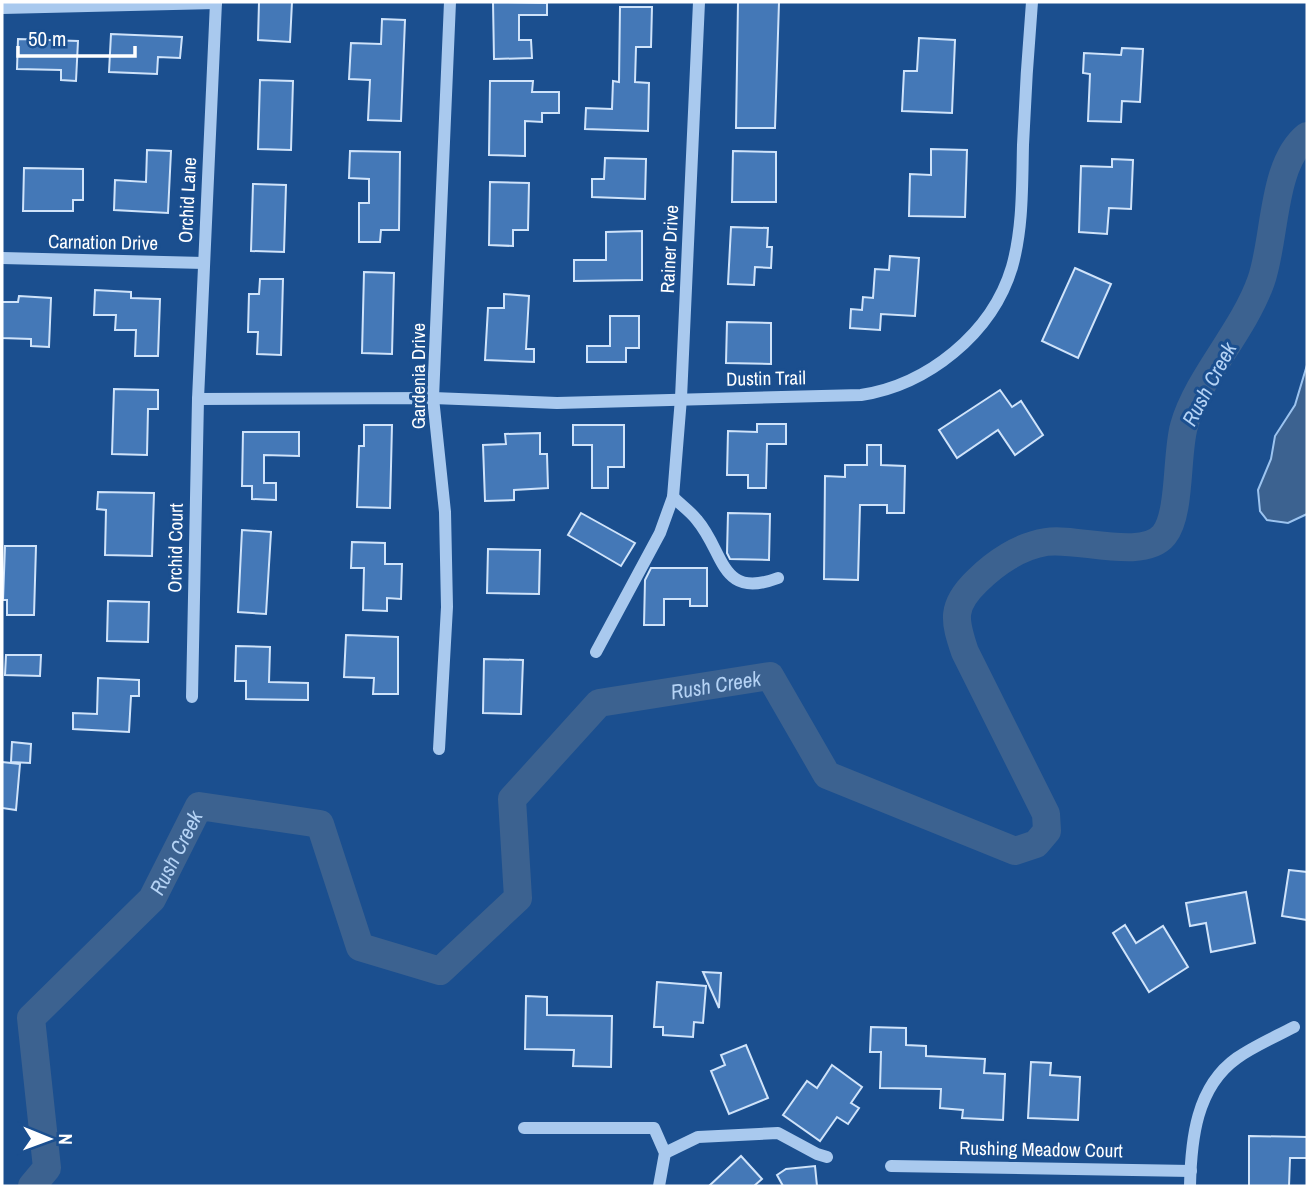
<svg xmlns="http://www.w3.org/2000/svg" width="1309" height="1188" viewBox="0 0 1309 1188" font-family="'Archivo Narrow',sans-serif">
<rect width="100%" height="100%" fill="#1b4f8f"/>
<!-- water -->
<path fill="#3c6290" stroke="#9cc4f0" stroke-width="2" d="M 1307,365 L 1307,514 L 1288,523 L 1267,520 L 1260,511 L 1258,490 L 1271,459 L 1275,436 L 1295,405 Z"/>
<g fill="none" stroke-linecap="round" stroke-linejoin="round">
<!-- river -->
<path stroke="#3c6290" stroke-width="28" id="s1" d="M 32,1186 L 47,1168 L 31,1018 L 152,899 L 199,806 L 320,824 L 360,947 L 440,971 L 518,898 L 512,799 L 599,703 L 770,676 L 827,775 L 1015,851 L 1036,844 L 1047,831 L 1046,814 L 965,652 C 954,620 951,606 977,581 C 995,563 1020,546 1046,542 C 1077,537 1143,561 1164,535 C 1181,514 1176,454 1184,426 C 1198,377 1243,332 1261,281 C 1276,239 1271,165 1307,136"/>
</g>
<!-- building -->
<g fill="#4478b7" stroke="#cfe3fa" stroke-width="2">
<path d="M 259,2 L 292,2 L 290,42 L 258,40 Z"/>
<path d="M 493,2 L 547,3 L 547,15 L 519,15 L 519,40 L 531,40 L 532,58 L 494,59 Z"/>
<path d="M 738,2 L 779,2 L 775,128 L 736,128 Z"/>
<path d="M 620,7 L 652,7 L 651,47 L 636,47 L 635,82 L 649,83 L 648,131 L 585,129 L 586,108 L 612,109 L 613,81 L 619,82 Z"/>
<path d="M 382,19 L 405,20 L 401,121 L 368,120 L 370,80 L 349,79 L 351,43 L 381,44 Z"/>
<path d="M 111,34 L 182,37 L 180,58 L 158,57 L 157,74 L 109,72 Z"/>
<path d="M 919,38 L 955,40 L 952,113 L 902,111 L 904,71 L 917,71 Z"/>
<path d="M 18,39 L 78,41 L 76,81 L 61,80 L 61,70 L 17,69 Z"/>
<path d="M 1122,48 L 1143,49 L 1140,102 L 1122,101 L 1121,122 L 1088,121 L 1090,74 L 1083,73 L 1084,53 L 1121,55 Z"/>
<path d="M 260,80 L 293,81 L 291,150 L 258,149 Z"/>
<path d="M 490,81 L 533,81 L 532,92 L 559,92 L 559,113 L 542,113 L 542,122 L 525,121 L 525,156 L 489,155 Z"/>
<path d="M 931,149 L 967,150 L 965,217 L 909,216 L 910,174 L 931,175 Z"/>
<path d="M 147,150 L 171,151 L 168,213 L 114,210 L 115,180 L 146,182 Z"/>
<path d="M 350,151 L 400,152 L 399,230 L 381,230 L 380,242 L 359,242 L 359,203 L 369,203 L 369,179 L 349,178 Z"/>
<path d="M 733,151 L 776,152 L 776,202 L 732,202 Z"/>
<path d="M 605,158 L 646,159 L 645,199 L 592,197 L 592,179 L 604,179 Z"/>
<path d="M 1112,159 L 1133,160 L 1131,209 L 1109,208 L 1107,234 L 1079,232 L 1081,166 L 1112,167 Z"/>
<path d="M 24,168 L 83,169 L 83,200 L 73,200 L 73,211 L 23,211 Z"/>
<path d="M 490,182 L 529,183 L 528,230 L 513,230 L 513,246 L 489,245 Z"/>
<path d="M 253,184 L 286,185 L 284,252 L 251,251 Z"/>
<path d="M 731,227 L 768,228 L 767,247 L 772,247 L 771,268 L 755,267 L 754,285 L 728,284 Z"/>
<path d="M 642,231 L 642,280 L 574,281 L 574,260 L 606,260 L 606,232 Z"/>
<path d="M 890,256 L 919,258 L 915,316 L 881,314 L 880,330 L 850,328 L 851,309 L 862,310 L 863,297 L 873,298 L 875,269 L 889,270 Z"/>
<path d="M 1075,268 L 1111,284 L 1078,358 L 1042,341 Z"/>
<path d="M 364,272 L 394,273 L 392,354 L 362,353 Z"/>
<path d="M 260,279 L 283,279 L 281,355 L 257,354 L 258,332 L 248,332 L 249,294 L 259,294 Z"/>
<path d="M 95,290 L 131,292 L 131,298 L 160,299 L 158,356 L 135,356 L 136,330 L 115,330 L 116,315 L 94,315 Z"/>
<path d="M 504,294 L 529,296 L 526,349 L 534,349 L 534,362 L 485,360 L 488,308 L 504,308 Z"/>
<path d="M 19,296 L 51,298 L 49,347 L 31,346 L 31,339 L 2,338 L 2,302 L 18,302 Z"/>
<path d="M 610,316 L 639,316 L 639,348 L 626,348 L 626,362 L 587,362 L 587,346 L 610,346 Z"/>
<path d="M 727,322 L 771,323 L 771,364 L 726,363 Z"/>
<path d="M 114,389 L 158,390 L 158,409 L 148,409 L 147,455 L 112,454 Z"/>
<path d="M 1000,390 L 1012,407 L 1021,401 L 1043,435 L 1015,455 L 998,430 L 957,458 L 939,430 Z"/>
<path d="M 757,424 L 786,424 L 786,444 L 767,444 L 766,488 L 748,488 L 748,475 L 727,475 L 728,431 L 757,432 Z"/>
<path d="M 364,425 L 392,425 L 390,508 L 357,507 L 359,446 L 364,446 Z"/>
<path d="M 573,425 L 624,425 L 624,467 L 608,467 L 608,488 L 592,488 L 592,445 L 573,445 Z"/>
<path d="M 243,432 L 299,432 L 299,456 L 264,455 L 264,483 L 276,483 L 276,500 L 252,499 L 252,486 L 242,486 Z"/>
<path d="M 540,433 L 540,454 L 547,454 L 548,488 L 514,490 L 514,500 L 485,501 L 483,445 L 506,444 L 505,434 Z"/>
<path d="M 867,445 L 881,445 L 881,465 L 905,466 L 904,513 L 887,513 L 887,505 L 860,505 L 858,580 L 824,579 L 825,476 L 845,477 L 845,465 L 867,465 Z"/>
<path d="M 98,492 L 154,493 L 152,556 L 105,555 L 106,510 L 97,509 Z"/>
<path d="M 581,513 L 635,543 L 621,566 L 568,535 Z"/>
<path d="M 728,513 L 770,514 L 769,560 L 730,559 L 727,553 Z"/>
<path d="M 242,530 L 271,532 L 266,614 L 238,612 Z"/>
<path d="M 352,542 L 385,543 L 385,564 L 402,564 L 401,599 L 387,598 L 387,611 L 363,610 L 364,568 L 351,568 Z"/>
<path d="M 5,546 L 36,546 L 34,615 L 7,615 L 7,600 L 3,600 Z"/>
<path d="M 488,549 L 540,550 L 539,594 L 487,593 Z"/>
<path d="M 651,568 L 707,568 L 707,606 L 690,606 L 690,599 L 664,599 L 664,625 L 644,625 L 645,580 Z"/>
<path d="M 108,601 L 149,602 L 148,642 L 107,641 Z"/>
<path d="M 346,635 L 398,637 L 398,694 L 373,694 L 374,678 L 344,677 Z"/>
<path d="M 236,646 L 270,647 L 269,682 L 308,683 L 308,700 L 246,699 L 246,681 L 235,681 Z"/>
<path d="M 6,655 L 41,655 L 40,676 L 5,675 Z"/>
<path d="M 484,659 L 523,660 L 521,714 L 483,713 Z"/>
<path d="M 98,678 L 139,680 L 139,696 L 131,696 L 129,732 L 73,729 L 73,713 L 97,714 Z"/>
<path d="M 12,742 L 31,744 L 30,763 L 11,762 Z"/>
<path d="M 2,762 L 20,764 L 16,810 L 2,808 Z"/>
<path d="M 1289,870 L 1307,872 L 1307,920 L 1282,916 Z"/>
<path d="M 1246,892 L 1255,943 L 1211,952 L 1206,923 L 1190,926 L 1186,903 Z"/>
<path d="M 1125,925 L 1136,943 L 1163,926 L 1188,967 L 1149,992 L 1113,933 Z"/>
<path d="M 703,972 L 721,973 L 719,1008 Z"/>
<path d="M 657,982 L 706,986 L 703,1023 L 694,1022 L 693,1037 L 663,1035 L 663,1027 L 654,1027 Z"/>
<path d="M 526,996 L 547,997 L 547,1015 L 612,1016 L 611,1067 L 573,1066 L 574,1050 L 525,1049 Z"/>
<path d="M 871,1027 L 906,1028 L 906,1045 L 926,1046 L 926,1056 L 985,1059 L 984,1073 L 1005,1074 L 1003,1120 L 962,1118 L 963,1110 L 940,1108 L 941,1089 L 880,1088 L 881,1052 L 870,1052 Z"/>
<path d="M 746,1045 L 768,1098 L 729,1114 L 711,1071 L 725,1065 L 721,1055 Z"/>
<path d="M 1031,1062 L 1051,1063 L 1050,1075 L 1080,1077 L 1078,1120 L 1028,1118 Z"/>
<path d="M 832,1065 L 862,1087 L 851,1103 L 859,1108 L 848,1124 L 837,1117 L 820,1141 L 783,1115 L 807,1081 L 817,1088 Z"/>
<path d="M 1249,1136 L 1307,1137 L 1307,1158 L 1290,1158 L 1289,1186 L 1249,1186 Z"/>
<path d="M 741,1156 L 762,1179 L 754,1186 L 709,1186 Z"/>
<path d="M 815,1166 L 817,1186 L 783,1186 L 777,1175 L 786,1169 Z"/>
</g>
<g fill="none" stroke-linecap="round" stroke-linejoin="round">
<!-- minor -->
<g stroke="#a9c9ee" stroke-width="12">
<path d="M 2,8 L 216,3"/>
<path d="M 2,258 L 204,263"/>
<path d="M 198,399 L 433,398 L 557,403 L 861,395 C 927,385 992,334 1012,267 C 1023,228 1022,186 1023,145 C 1025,98 1028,50 1032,2"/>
<path d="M 673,497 C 681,505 690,511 697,520 C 725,553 720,600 778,578"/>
<path d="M 596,652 L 660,533 L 673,497 L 681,398 L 699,2"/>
<path d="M 192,697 L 198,399 L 216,2"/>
<path d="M 439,749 L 447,607 L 445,512 L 433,398 L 450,2"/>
<path d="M 524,1128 L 654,1128 L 665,1153 L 659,1186"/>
<path d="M 665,1153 L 698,1137 L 778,1133 L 817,1154 L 827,1157"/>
<path d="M 891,1166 L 1191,1171"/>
<path d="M 1190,1186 C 1191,1140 1196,1087 1237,1058 C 1254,1046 1275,1037 1294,1027"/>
</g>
</g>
<g text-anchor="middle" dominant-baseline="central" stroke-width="6" stroke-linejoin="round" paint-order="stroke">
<!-- street labels -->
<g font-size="19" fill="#fff" stroke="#1b4f8f">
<text transform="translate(187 200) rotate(-87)">Orchid Lane</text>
<text transform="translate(103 242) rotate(1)">Carnation Drive</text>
<text transform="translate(669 249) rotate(-87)">Rainer Drive</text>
<text transform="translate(418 376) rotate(-90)">Gardenia Drive</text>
<text transform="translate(766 378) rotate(-1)">Dustin Trail</text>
<text transform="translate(175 548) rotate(-89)">Orchid Court</text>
<text transform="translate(1041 1149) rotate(1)">Rushing Meadow Court</text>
</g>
<!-- water labels -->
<g font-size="21" font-style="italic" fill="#b5d3f5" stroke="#1b4f8f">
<text transform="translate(1209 384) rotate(-62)">Rush Creek</text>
<text stroke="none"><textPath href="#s1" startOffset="1237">Rush Creek</textPath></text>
<text stroke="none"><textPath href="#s1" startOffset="396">Rush Creek</textPath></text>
</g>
</g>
<!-- border -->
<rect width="1309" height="1188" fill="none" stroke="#ffffff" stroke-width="7"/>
<!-- north arrow -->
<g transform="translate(49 1139) rotate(91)" stroke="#1b4f8f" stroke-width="5" paint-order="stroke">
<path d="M0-5L12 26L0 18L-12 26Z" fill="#ffffff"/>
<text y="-10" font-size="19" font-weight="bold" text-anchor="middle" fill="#ffffff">N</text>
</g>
<!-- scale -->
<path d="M18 46v10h117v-10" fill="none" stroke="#ffffff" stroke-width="3.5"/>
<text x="28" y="46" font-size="21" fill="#ffffff" stroke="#1b4f8f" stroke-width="5" paint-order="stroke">50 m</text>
</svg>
